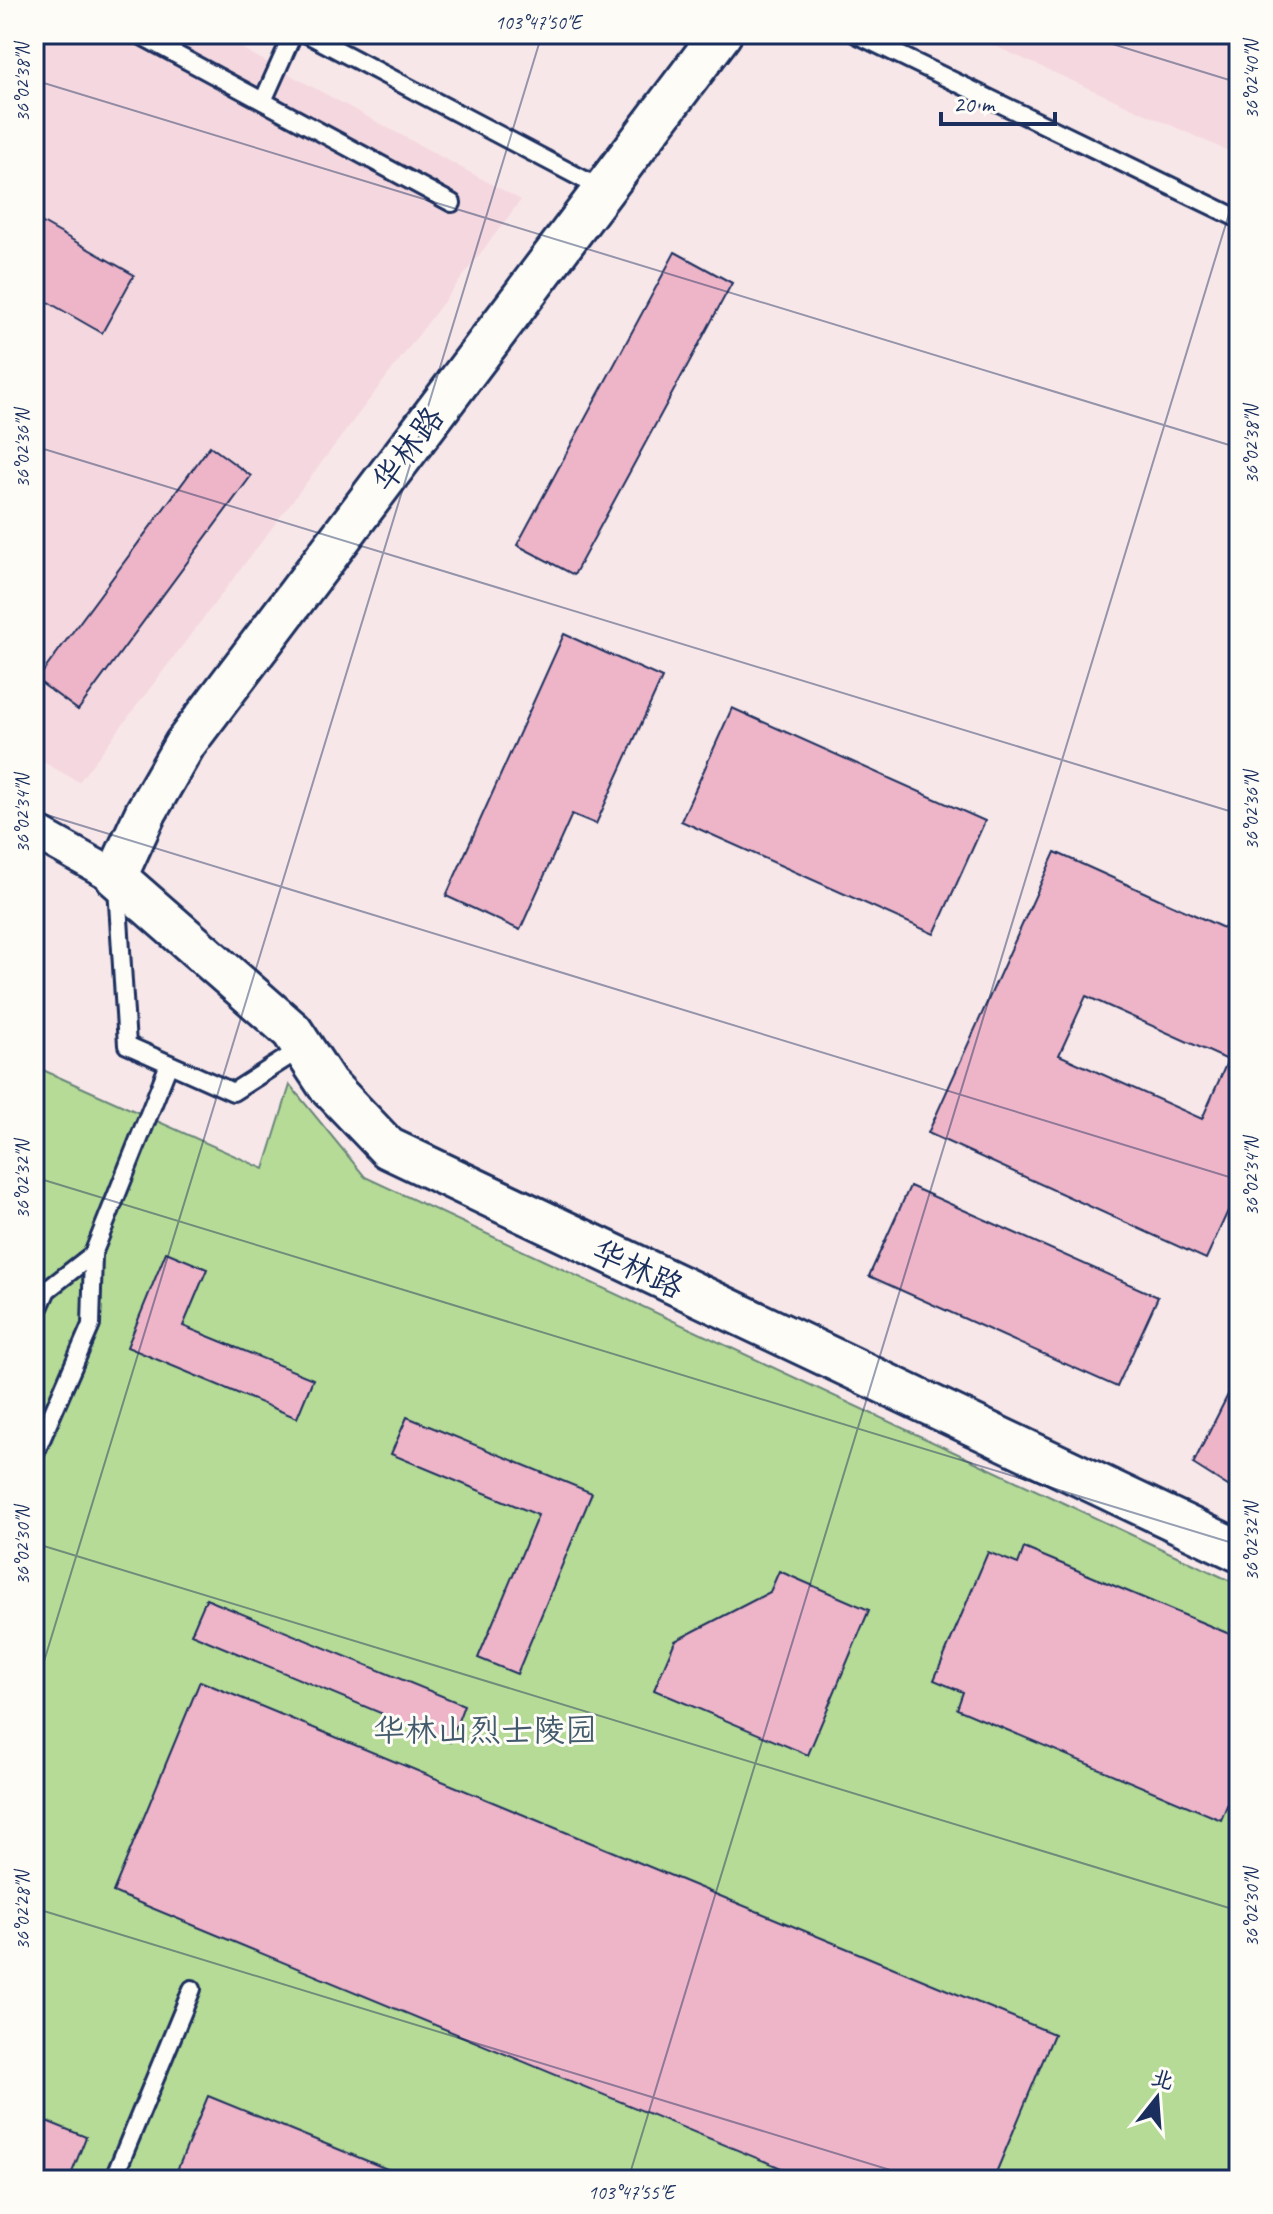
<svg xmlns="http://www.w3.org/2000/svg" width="1273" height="2214" viewBox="0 0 1273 2214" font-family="Caveat,'LXGW WenKai TC',sans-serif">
<rect width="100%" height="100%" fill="#f8e7e9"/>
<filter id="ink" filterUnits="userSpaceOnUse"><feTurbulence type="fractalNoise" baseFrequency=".0125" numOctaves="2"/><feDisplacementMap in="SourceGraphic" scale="16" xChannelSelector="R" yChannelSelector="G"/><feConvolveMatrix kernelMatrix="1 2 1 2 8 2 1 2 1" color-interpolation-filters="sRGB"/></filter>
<g filter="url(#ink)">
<!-- built -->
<g fill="#f5d8df">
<path d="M 34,34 L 215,34 L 521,200 L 79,782 L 34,757 Z"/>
<path d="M 968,34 L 1239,34 L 1239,156 Z"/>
</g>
<!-- green -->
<path fill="#b6db96" stroke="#68857a" stroke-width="2" d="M 34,1066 L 264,1169 L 290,1085 L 365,1177 L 1239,1585 L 1239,2180 L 34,2180 Z"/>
<!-- building -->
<g fill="#eeb5c8" stroke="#1b2f5e" stroke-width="2" fill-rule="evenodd">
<path d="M 34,218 L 134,275 L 102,333 L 34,294 Z"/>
<path d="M 675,252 L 732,283 L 574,575 L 517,545 Z"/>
<path d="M 210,446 L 251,476 L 78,710 L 37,680 Z"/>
<path d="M 564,634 L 662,678 L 596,824 L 572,814 L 520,930 L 446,896 Z"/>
<path d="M 732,708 L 985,821 L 934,934 L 681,821 Z"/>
<path d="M 1055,852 L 1239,935 L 1239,1187 L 1206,1259 L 928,1133 ZM 1086,996 L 1228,1060 L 1202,1119 L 1059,1055 Z"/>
<path d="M 910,1186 L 1158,1297 L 1117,1387 L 869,1276 Z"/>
<path d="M 166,1252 L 207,1269 L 183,1326 L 313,1379 L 297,1418 L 127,1347 Z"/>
<path d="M 1239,1373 L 1239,1493 L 1193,1464 Z"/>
<path d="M 407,1417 L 592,1493 L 517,1674 L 478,1658 L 538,1515 L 391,1454 Z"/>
<path d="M 1024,1548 L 1239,1638 L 1239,1808 L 1228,1803 L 1221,1820 L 957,1709 L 963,1692 L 934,1680 L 988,1552 L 1018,1564 Z"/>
<path d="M 779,1571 L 869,1610 L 808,1755 L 654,1690 L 675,1641 L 770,1592 Z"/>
<path d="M 206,1599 L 464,1705 L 450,1742 L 191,1634 Z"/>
<path d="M 200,1681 L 1054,2034 L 993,2180 L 810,2180 L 113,1892 Z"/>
<path d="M 208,2096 L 414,2180 L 173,2180 Z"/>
<path d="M 34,2116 L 86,2137 L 69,2180 L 34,2180 Z"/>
</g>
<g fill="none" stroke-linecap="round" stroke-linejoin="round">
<defs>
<g id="service">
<path d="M 138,34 L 452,203"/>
<path d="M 307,34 L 602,189"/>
<path d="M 856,34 L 1239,219"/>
<path d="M 263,101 L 293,34"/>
<path d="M 117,887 L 127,1045 L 233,1092 L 302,1048"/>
<path d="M 34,1319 L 47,1290 L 93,1254"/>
<path d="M 34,1456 L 91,1325 L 93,1254 L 169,1064"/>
<path d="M 113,2180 L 192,1989"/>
</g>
<path id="minor" d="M 34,831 L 116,877"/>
<path id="tertiary" d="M 721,34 L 185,744 L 146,812 L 116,877 L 292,1031 L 327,1084 L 388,1148 L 1239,1551"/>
</defs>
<!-- service casing -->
<use href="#service" stroke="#1b2f5e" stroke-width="22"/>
<!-- minor casing -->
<use href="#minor" stroke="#1b2f5e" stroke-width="38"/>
<!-- tertiary casing -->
<use href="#tertiary" stroke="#1b2f5e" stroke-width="46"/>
<!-- service -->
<use href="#service" stroke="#fdfcf7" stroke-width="16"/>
<!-- minor -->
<use href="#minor" stroke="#fdfcf7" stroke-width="32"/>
<!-- tertiary -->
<use href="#tertiary" stroke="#fdfcf7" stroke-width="40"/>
</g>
</g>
<!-- ticks -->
<path fill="none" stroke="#1b2f5e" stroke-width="2" stroke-opacity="0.45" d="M 1080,34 L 1239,83M 34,80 L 1239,448M 34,446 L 1239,814M 34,811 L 1239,1180M 34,1177 L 1239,1545M 34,1543 L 1239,1911M 34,1694 L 542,34M 34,1908 L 923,2180M 628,2180 L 1239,181"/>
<g text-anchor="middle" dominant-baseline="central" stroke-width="6" stroke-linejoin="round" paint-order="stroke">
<!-- street labels -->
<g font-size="32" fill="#1b2f5e" stroke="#fdfcf7">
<text transform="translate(408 449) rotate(-53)">华林路</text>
<text transform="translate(638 1269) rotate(25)">华林路</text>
</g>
<!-- park labels -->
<g font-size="32" fill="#425a6c" stroke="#fdfcf7">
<text x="485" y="1730">华林山烈士陵园</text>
</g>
</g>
<!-- margin -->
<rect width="1273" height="2214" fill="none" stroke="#fdfcf7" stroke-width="88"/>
<!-- north arrow -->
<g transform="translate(1157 2098) rotate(17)" stroke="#fdfcf7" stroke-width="6" paint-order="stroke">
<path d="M0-6L14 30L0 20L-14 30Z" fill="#1b2f5e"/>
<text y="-12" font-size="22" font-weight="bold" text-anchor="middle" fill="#1b2f5e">北</text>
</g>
<!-- scale -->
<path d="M941 112v12h114v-12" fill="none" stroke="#1b2f5e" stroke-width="4"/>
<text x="953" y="112" font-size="24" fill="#1b2f5e" stroke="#fdfcf7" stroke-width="6" paint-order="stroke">20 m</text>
<rect x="44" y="44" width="1185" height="2126" fill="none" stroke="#1b2f5e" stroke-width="3"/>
<g font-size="20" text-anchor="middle" fill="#1b2f5e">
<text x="538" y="29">103°47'50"E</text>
<text transform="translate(1251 80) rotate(-90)" y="7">36°02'40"N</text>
<text transform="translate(22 83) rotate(-90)" y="7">36°02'38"N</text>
<text transform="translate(1251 445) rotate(-90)" y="7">36°02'38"N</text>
<text transform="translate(22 449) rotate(-90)" y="7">36°02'36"N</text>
<text transform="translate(1251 811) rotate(-90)" y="7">36°02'36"N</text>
<text transform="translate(22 814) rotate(-90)" y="7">36°02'34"N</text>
<text transform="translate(1251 1177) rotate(-90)" y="7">36°02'34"N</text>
<text transform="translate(22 1180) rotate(-90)" y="7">36°02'32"N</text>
<text transform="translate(1251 1542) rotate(-90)" y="7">36°02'32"N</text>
<text transform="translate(22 1546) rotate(-90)" y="7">36°02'30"N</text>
<text transform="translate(1251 1908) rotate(-90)" y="7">36°02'30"N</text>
<text transform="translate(22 1911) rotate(-90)" y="7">36°02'28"N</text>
<text x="631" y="2199">103°47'55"E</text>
</g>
</svg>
